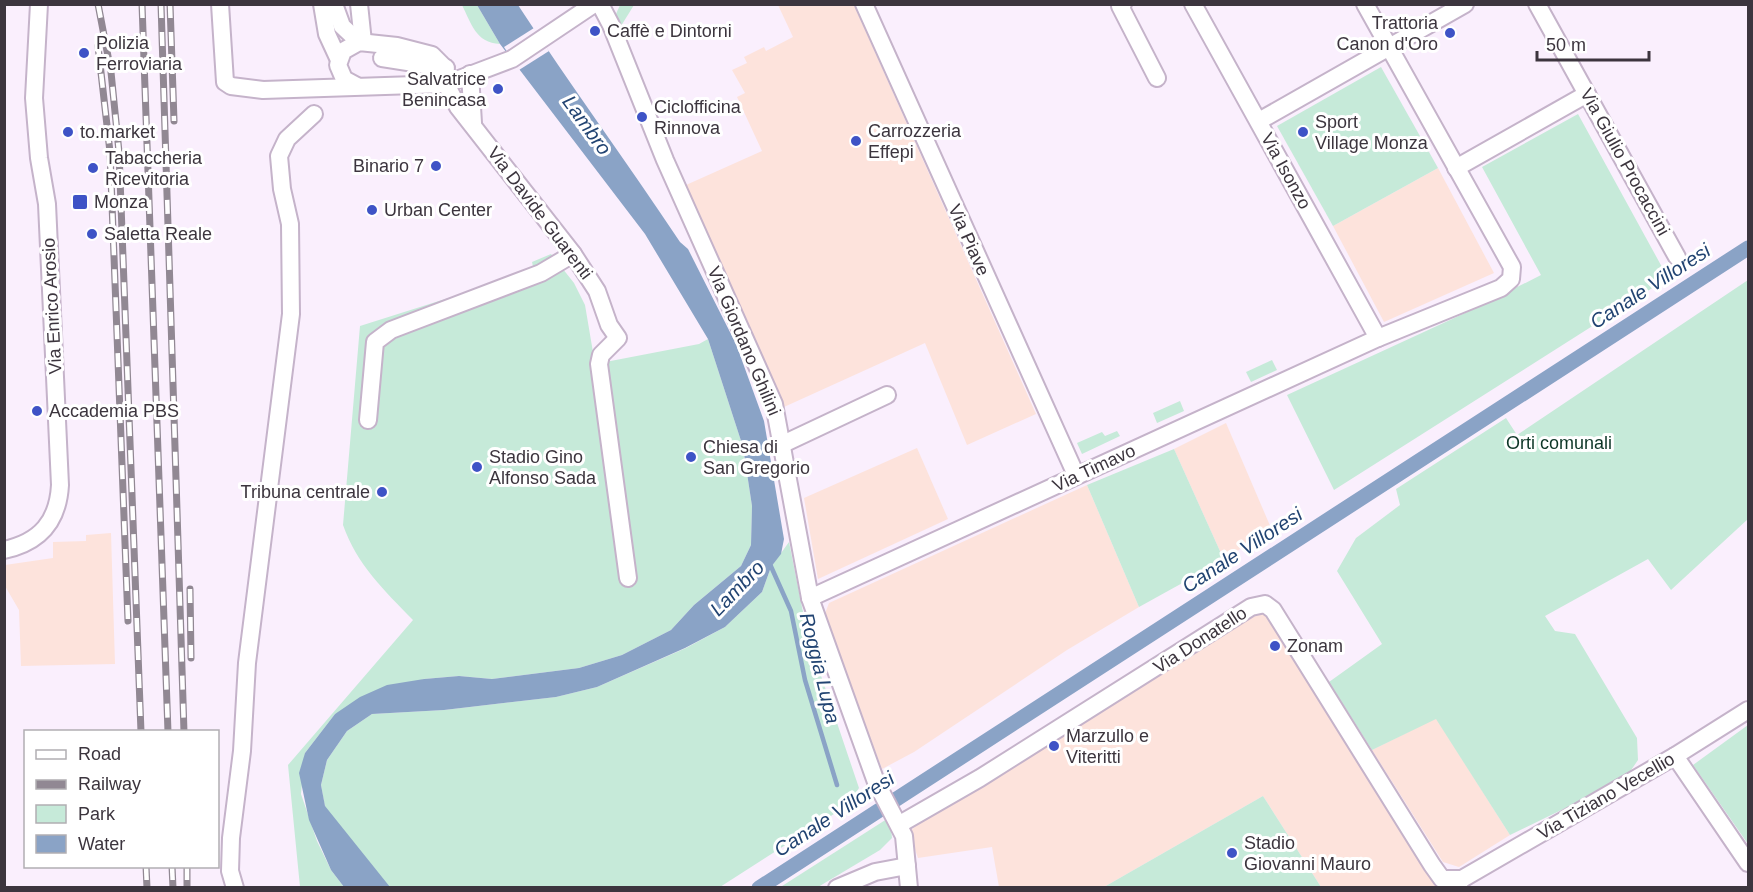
<svg xmlns="http://www.w3.org/2000/svg" width="1753" height="892" viewBox="0 0 1753 892" font-family="Helvetica,sans-serif">
<rect width="100%" height="100%" fill="#faeffd"/>
<!-- industrial -->
<g fill="#fde3dc">
<path d="M 778,5 L 854,5 L 1036,414 L 967,445 L 925,343 L 784,407 L 686,185 L 762,151 L 737,97 L 745,93 L 732,70 L 747,63 L 744,57 L 764,47 L 766,51 L 793,37 Z"/>
<path d="M 1438,168 L 1494,273 L 1384,322 L 1333,226 Z"/>
<path d="M 1226,423 L 1271,528 L 1224,560 L 1174,449 Z"/>
<path d="M 917,448 L 948,519 L 818,579 L 804,498 Z"/>
<path d="M 1087,485 L 1139,607 L 1067,650 L 914,752 L 882,769 L 824,616 L 829,603 Z"/>
<path d="M 111,533 L 115,664 L 21,666 L 19,610 L 5,586 L 5,565 L 53,558 L 53,542 L 86,541 L 86,535 Z"/>
<path d="M 1263,610 L 1439,887 L 1321,887 L 1263,796 L 1104,887 L 999,887 L 992,847 L 918,858 L 909,832 L 918,824 L 974,792 Z"/>
<path d="M 1436,718 L 1510,835 L 1459,867 L 1443,862 L 1372,750 Z"/>
</g>
<!-- green -->
<g fill="#c6ead9">
<path d="M 462,5 L 477,5 L 500,44 C 476,43 471,23 462,5 Z"/>
<path d="M 620,5 L 634,5 L 621,26 L 617,24 L 616,14 Z"/>
<path d="M 1381,67 L 1438,168 L 1333,226 L 1277,126 Z"/>
<path d="M 1578,114 L 1668,278 L 1334,490 L 1287,395 L 1476,308 L 1541,275 L 1482,167 Z"/>
<path d="M 551,254 L 574,283 L 585,305 L 595,364 L 699,344 L 708,339 L 743,447 L 752,506 L 751,545 L 741,566 L 694,605 L 671,630 L 622,655 L 579,668 L 492,679 L 459,676 L 424,679 L 335,714 L 305,753 L 301,794 L 317,841 L 331,870 L 344,887 L 300,887 L 288,765 L 413,620 C 384,590 357,565 343,525 L 360,326 L 534,271 L 532,262 Z"/>
<path d="M 1748,280 L 1748,519 L 1671,590 L 1648,559 L 1545,616 L 1555,631 L 1575,634 L 1637,738 L 1638,760 L 1625,779 L 1510,835 L 1436,719 L 1372,750 L 1329,682 L 1382,644 L 1337,571 L 1356,538 L 1400,505 L 1396,489 L 1506,418 L 1517,435 Z"/>
<path d="M 1272,360 L 1277,370 L 1251,382 L 1246,372 Z"/>
<path d="M 1180,401 L 1184,411 L 1157,423 L 1153,413 Z"/>
<path d="M 1117,431 L 1120,436 L 1082,454 L 1077,443 L 1102,432 L 1105,436 Z"/>
<path d="M 1174,449 L 1224,560 L 1139,607 L 1087,485 Z"/>
<path d="M 789,542 L 808,637 L 859,788 L 848,805 L 720,887 L 390,888 L 325,807 L 321,785 L 327,760 L 347,731 L 372,714 L 444,710 L 556,697 L 597,687 L 686,648 L 725,627 L 762,592 L 771,567 Z"/>
<path d="M 1748,725 L 1748,844 L 1693,765 Z"/>
<path d="M 1263,796 L 1321,887 L 1104,887 Z"/>
<path d="M 890,817 L 892,838 L 880,850 L 818,887 L 779,888 Z"/>
</g>
<!-- water -->
<path fill="#8aa3c6" d="M 477,5 L 518,5 C 570,85 627,162 680,242 L 688,249 L 736,344 L 764,421 L 784,539 L 781,554 L 771,567 L 762,592 L 725,627 L 685,648 L 597,687 L 556,697 L 444,710 L 372,714 L 347,731 L 327,760 L 321,785 L 325,806 L 390,887 L 344,887 L 331,870 L 309,820 L 299,773 L 305,753 L 335,714 L 360,697 L 387,685 L 424,679 L 459,676 L 492,679 L 579,668 L 622,655 L 671,630 L 694,605 L 741,566 L 751,545 L 752,506 L 743,447 L 708,339 L 645,234 L 500,44 Z"/>
<!-- pier -->
<path fill="#faeffd" d="M 534,28 L 549,51 L 519,70 L 504,47 Z"/>
<g fill="none" stroke-linecap="round" stroke-linejoin="round">
<!-- stream -->
<path stroke="#8aa3c6" stroke-width="4.5" d="M 769,562 L 791,611 L 805,680 L 837,785"/>
<!-- canal -->
<path stroke="#8aa3c6" stroke-width="15" d="M 759,888 L 1748,248"/>
<defs>
<g id="minor">
<path d="M 220,4 L 225,82 L 231,86 L 263,90 L 446,84 L 512,59 L 594,4"/>
<path d="M 322,4 L 327,34 L 339,60"/>
<path d="M 334,4 L 342,26 L 359,42"/>
<path d="M 359,4 L 363,42"/>
<path d="M 600,4 L 611,25 L 665,160 L 774,404 L 810,598 L 876,782 L 904,836 L 909,888"/>
<path d="M 864,4 L 1076,475"/>
<path d="M 1123,4 L 1120,6 L 1157,78"/>
<path d="M 1193,4 L 1378,338"/>
<path d="M 1537,4 L 1677,257"/>
<path d="M 382,58 L 446,68"/>
<path d="M 445,68 L 446,84 L 458,107 L 573,254 L 597,291 L 609,325 L 618,338 L 601,355 L 599,364 L 628,578"/>
<path d="M 470,74 L 473,123"/>
<path d="M 357,86 L 344,79 L 338,65 L 343,51 L 359,42 L 397,46 L 432,55 L 445,68"/>
<path d="M 1259,121 L 1465,4"/>
<path d="M 1456,168 L 1587,94"/>
<path d="M 368,420 L 375,342 L 391,330 L 541,273 L 573,254"/>
<path d="M 783,444 L 887,395"/>
<path d="M 4,550 C 41,542 58,521 60,485 L 47,204 L 39,158 L 34,98 L 39,4"/>
<path d="M 810,598 L 1378,338 L 1501,288 L 1511,279 L 1512,267 L 1365,4"/>
<path d="M 1675,756 L 1748,863"/>
<path d="M 900,824 L 980,778 L 1251,607 L 1265,604 L 1273,610 L 1432,865 L 1442,879 L 1462,879"/>
<path d="M 235,888 L 230,871 L 231,838 L 242,751 L 247,663 L 291,314 L 290,224 L 282,189 L 279,156 L 287,139 L 314,114"/>
<path d="M 837,888 L 875,872 L 907,866"/>
<path d="M 1456,888 L 1462,879 L 1675,756 L 1748,710"/>
</g>
</defs>
<!-- minor casing -->
<use href="#minor" stroke="#c5b3ca" stroke-width="20"/>
<!-- minor -->
<use href="#minor" stroke="#fff" stroke-width="16"/>
<defs>
<g id="rail">
<path d="M 98,4 L 111,72 L 119,152 L 141,732"/>
<path d="M 142,4 L 168,732"/>
<path d="M 161,4 L 184,732"/>
<path d="M 170,4 L 174,121"/>
<path d="M 98,46 L 110,152 L 128,621"/>
<path d="M 190,589 L 191,658"/>
<path d="M 146,866 L 147,888"/>
<path d="M 172,866 L 173,888"/>
<path d="M 187,866 L 187,888"/>
</g>
</defs>
<!-- rail casing -->
<use href="#rail" stroke="#918893" stroke-width="7"/>
<!-- rail -->
<use href="#rail" stroke="#fff" stroke-width="4.5" stroke-dasharray="14" stroke-linecap="butt"/>
</g>
<!-- markers -->
<g fill="#3e53c6" stroke="#fff" stroke-width="2">
<circle cx="595" cy="31" r="6"/>
<circle cx="1450" cy="33" r="6"/>
<circle cx="84" cy="53" r="6"/>
<circle cx="498" cy="89" r="6"/>
<circle cx="642" cy="117" r="6"/>
<circle cx="68" cy="132" r="6"/>
<circle cx="1303" cy="132" r="6"/>
<circle cx="856" cy="141" r="6"/>
<circle cx="436" cy="166" r="6"/>
<circle cx="93" cy="168" r="6"/>
<rect x="72" y="194" width="16" height="16" rx="3"/>
<circle cx="372" cy="210" r="6"/>
<circle cx="92" cy="234" r="6"/>
<circle cx="37" cy="411" r="6"/>
<circle cx="691" cy="457" r="6"/>
<circle cx="477" cy="467" r="6"/>
<circle cx="382" cy="492" r="6"/>
<circle cx="1275" cy="646" r="6"/>
<circle cx="1054" cy="746" r="6"/>
<circle cx="1232" cy="853" r="6"/>
</g>
<g text-anchor="middle" dominant-baseline="central" stroke-width="6" stroke-linejoin="round" paint-order="stroke">
<!-- poi labels -->
<g font-size="18" fill="#3c353e" stroke="#fff" text-anchor="start">
<text x="1438" y="23" text-anchor="end">Trattoria<tspan x="1438" dy="21">Canon d'Oro</tspan></text>
<text x="607" y="31">Caffè e Dintorni</text>
<text x="96" y="43">Polizia<tspan x="96" dy="21">Ferroviaria</tspan></text>
<text x="486" y="79" text-anchor="end">Salvatrice<tspan x="486" dy="21">Benincasa</tspan></text>
<text x="654" y="107">Ciclofficina<tspan x="654" dy="21">Rinnova</tspan></text>
<text x="1315" y="122">Sport<tspan x="1315" dy="21">Village Monza</tspan></text>
<text x="868" y="131">Carrozzeria<tspan x="868" dy="21">Effepi</tspan></text>
<text x="80" y="132">to.market</text>
<text x="105" y="158">Tabaccheria<tspan x="105" dy="21">Ricevitoria</tspan></text>
<text x="424" y="166" text-anchor="end">Binario 7</text>
<text x="94" y="202">Monza</text>
<text x="384" y="210">Urban Center</text>
<text x="104" y="234">Saletta Reale</text>
<text x="49" y="411">Accademia PBS</text>
<text x="703" y="447">Chiesa di<tspan x="703" dy="21">San Gregorio</tspan></text>
<text x="489" y="457">Stadio Gino<tspan x="489" dy="21">Alfonso Sada</tspan></text>
<text x="370" y="492" text-anchor="end">Tribuna centrale</text>
<text x="1287" y="646">Zonam</text>
<text x="1066" y="736">Marzullo e<tspan x="1066" dy="21">Viteritti</tspan></text>
<text x="1244" y="843">Stadio<tspan x="1244" dy="21">Giovanni Mauro</tspan></text>
</g>
<!-- street labels -->
<g font-size="18" fill="#3c353e" stroke="#fff">
<text transform="translate(1625 162) rotate(61)">Via Giulio Procaccini</text>
<text transform="translate(1286 171) rotate(61)">Via Isonzo</text>
<text transform="translate(540 213) rotate(53)">Via Davide Guarenti</text>
<text transform="translate(969 240) rotate(66)">Via Piave</text>
<text transform="translate(52 306) rotate(-93)">Via Enrico Arosio</text>
<text transform="translate(744 341) rotate(67)">Via Giordano Ghilini</text>
<text transform="translate(1094 468) rotate(-25)">Via Timavo</text>
<text transform="translate(1200 640) rotate(-33)">Via Donatello</text>
<text transform="translate(1606 796) rotate(-30)">Via Tiziano Vecellio</text>
</g>
<!-- park labels -->
<g font-size="18" fill="#0d3627" stroke="#fff">
<text x="1559" y="443">Orti comunali</text>
</g>
<!-- water labels -->
<g font-size="20" font-style="italic" fill="#224472" stroke="#fff">
<text transform="translate(587 125) rotate(54)">Lambro</text>
<text transform="translate(1650 286) rotate(-33)">Canale Villoresi</text>
<text transform="translate(1242 550) rotate(-33)">Canale Villoresi</text>
<text transform="translate(737 588) rotate(-46)">Lambro</text>
<text transform="translate(820 668) rotate(76)">Roggia Lupa</text>
<text transform="translate(834 814) rotate(-33)">Canale Villoresi</text>
</g>
</g>
<!-- border -->
<rect width="1753" height="892" fill="none" stroke="#3c353e" stroke-width="12"/>
<!-- legend -->
<rect x="24" y="730" width="195" height="138" fill="#ffffff" stroke="#b1aeb2" stroke-width="1.5"/>
<rect x="36" y="750" width="30" height="9" fill="#ffffff" stroke="#b1aeb2" stroke-width="1.5"/>
<text x="78" y="760" font-size="18" fill="#3c353e">Road</text>
<rect x="36" y="780" width="30" height="9" fill="#918893" stroke="#b1aeb2" stroke-width="1.5"/>
<text x="78" y="790" font-size="18" fill="#3c353e">Railway</text>
<rect x="36" y="805" width="30" height="18" fill="#c6ead9" stroke="#b1aeb2" stroke-width="1.5"/>
<text x="78" y="820" font-size="18" fill="#3c353e">Park</text>
<rect x="36" y="835" width="30" height="18" fill="#8aa3c6" stroke="#b1aeb2" stroke-width="1.5"/>
<text x="78" y="850" font-size="18" fill="#3c353e">Water</text>
<!-- scale -->
<path d="M1537 51v9h112v-9" fill="none" stroke="#3c353e" stroke-width="3"/>
<text x="1546" y="51" font-size="18" fill="#3c353e" stroke="#ffffff" stroke-width="4.5" paint-order="stroke">50 m</text>
</svg>
